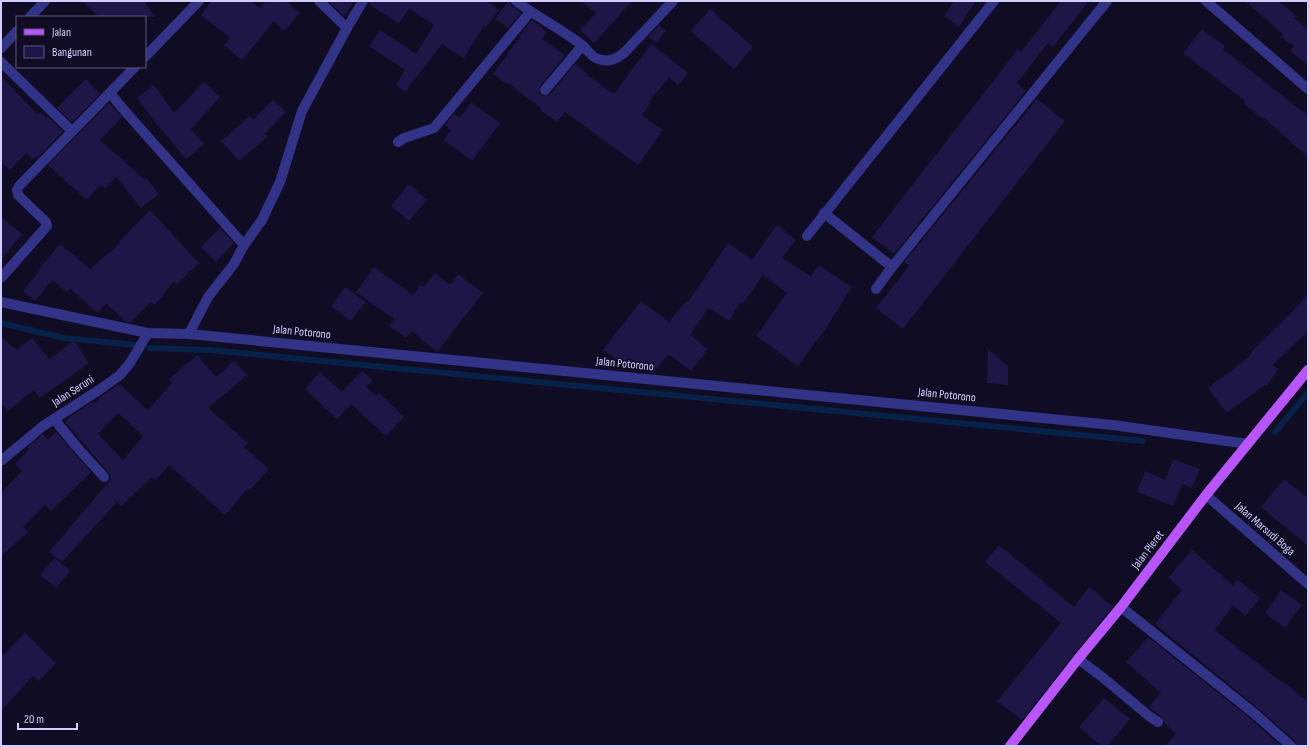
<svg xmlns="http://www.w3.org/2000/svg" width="1309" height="747" viewBox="0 0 1309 747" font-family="'Sofia Sans Condensed',sans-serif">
<rect width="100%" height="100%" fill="#0f0c24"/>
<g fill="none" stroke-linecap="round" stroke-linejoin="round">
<!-- stream -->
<g stroke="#072148" stroke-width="6">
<path d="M 1,323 L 64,338 L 135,345"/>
<path d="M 150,348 L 209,350 L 1143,441"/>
<path d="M 1275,432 L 1308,393"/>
</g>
</g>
<!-- building -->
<g fill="#1e1646" fill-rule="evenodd">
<path d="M 82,1 L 144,1 L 155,17 L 99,17 Z"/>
<path d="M 211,1 L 251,1 L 260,8 L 266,1 L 286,1 L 300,13 L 284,31 L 274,21 L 242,60 L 224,45 L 230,38 L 201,15 Z"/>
<path d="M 328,1 L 355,1 L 344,16 Z"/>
<path d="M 369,1 L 487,1 L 499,10 L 486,27 L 484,26 L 464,58 L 442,44 L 405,92 L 396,85 L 405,70 L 369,46 L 380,30 L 416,54 L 434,25 L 409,8 L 399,24 L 369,4 Z"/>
<path d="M 508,1 L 512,6 L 521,13 L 508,28 L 495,19 Z"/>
<path d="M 581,1 L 632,1 L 594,43 L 580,30 L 596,13 Z"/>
<path d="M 954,1 L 976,1 L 959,27 L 944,16 Z"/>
<path d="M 1061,1 L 1089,1 L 1053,47 L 1048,43 L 1017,83 L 1026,91 L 894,254 L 872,237 L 1018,49 L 1021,52 Z"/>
<path d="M 1245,1 L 1279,1 L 1296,16 L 1294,18 L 1307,28 L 1308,28 L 1308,65 L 1290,51 L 1294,46 L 1281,37 L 1283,34 Z"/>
<path d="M 710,9 L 753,47 L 734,69 L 691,31 Z"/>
<path d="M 532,20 L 547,32 L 542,39 L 565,56 L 540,86 L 539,93 L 543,96 L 550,94 L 575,64 L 588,74 L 587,75 L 614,94 L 651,44 L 688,73 L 678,85 L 669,77 L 649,102 L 650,103 L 642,115 L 663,130 L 638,165 L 565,112 L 557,122 L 540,110 L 541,108 L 508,83 L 507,84 L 493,74 L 520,37 L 519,36 Z"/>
<path d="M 659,25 L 666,31 L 656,43 L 648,37 Z"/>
<path d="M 1202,29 L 1225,46 L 1223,49 L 1308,116 L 1308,157 L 1264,118 L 1263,119 L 1244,104 L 1245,101 L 1183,53 Z"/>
<path d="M 1,76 L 38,115 L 40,112 L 47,118 L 48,117 L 63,131 L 38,157 L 37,156 L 33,160 L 26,153 L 10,170 L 1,162 Z"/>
<path d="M 86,79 L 100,94 L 72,122 L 57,108 Z"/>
<path d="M 204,82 L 220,97 L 191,129 L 204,144 L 186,159 L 155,122 L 137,98 L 154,85 L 174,113 Z"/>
<path d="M 1037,99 L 1065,121 L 903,329 L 876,308 L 909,266 L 904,262 Z"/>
<path d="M 273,100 L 286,112 L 265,134 L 268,136 L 239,161 L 221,141 L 250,116 L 253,120 Z"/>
<path d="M 471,102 L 500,123 L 472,161 L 444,140 L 451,130 L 445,125 L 454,114 L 460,118 Z"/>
<path d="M 109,103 L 122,117 L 100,140 L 144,179 L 146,178 L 159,194 L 141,208 L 116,177 L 105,189 L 100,185 L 87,200 L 48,165 Z"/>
<path d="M 409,184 L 427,200 L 409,221 L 391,206 Z"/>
<path d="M 150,210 L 199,263 L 177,284 L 174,281 L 155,305 L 151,302 L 130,323 L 126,322 L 106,303 L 98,313 L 70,289 L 67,292 L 52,280 L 35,301 L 23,291 L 40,270 L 39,269 L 60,244 L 90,269 L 120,243 L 119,242 Z"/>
<path d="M 1,217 L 22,234 L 1,260 Z"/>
<path d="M 777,225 L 796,240 L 782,258 L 811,276 L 819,265 L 852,287 L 826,328 L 798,366 L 756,336 L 787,293 L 763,275 L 742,305 L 740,303 L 729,321 L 708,308 L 690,335 L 708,349 L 691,371 L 668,354 L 653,373 L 650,373 L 633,360 L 628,367 L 603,350 L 641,301 L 669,322 L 686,301 L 688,302 L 728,243 L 752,260 Z"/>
<path d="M 220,228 L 234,243 L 216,262 L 201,247 Z"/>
<path d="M 374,267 L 413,295 L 420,285 L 424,287 L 435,273 L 450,285 L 458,274 L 483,293 L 437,352 L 412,331 L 406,338 L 389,326 L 394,319 L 356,292 Z"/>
<path d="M 345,287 L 366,302 L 351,321 L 331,306 Z"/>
<path d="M 1308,294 L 1308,331 L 1273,365 L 1278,369 L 1267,386 L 1265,385 L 1227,413 L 1208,388 L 1249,357 L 1253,350 L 1290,314 Z"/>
<path d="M 1,337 L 17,350 L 32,338 L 49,359 L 74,341 L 89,363 L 40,398 L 34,390 L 8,411 L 1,403 Z"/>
<path d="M 988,349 L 1008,366 L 1008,385 L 987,383 Z"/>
<path d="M 197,355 L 216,377 L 234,361 L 247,375 L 208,408 L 248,443 L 244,447 L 269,469 L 250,490 L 248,488 L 225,515 L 169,465 L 156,480 L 152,477 L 121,506 L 117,502 L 62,562 L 49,552 L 111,479 L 109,473 L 65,422 L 71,416 L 92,402 L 94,404 L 102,396 L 119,384 L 148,410 L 172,383 L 169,379 ZM 118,413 L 143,436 L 123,460 L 98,434 Z"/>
<path d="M 362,371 L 373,380 L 366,387 L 376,396 L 379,393 L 404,417 L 386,436 L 351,404 L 337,419 L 305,389 L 320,372 L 342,392 Z"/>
<path d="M 56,432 L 91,472 L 51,511 L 45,505 L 23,527 L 28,532 L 1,556 L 1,493 L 22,471 L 15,464 L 29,449 L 27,447 L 43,434 L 48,440 Z"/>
<path d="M 1173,459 L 1200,469 L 1192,488 L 1182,484 L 1173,506 L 1137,492 L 1145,471 L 1165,480 Z"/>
<path d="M 1284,479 L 1308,498 L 1308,546 L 1261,507 Z"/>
<path d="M 999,545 L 1074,607 L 1089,587 L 1113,606 L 1022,720 L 997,701 L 1061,623 L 985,562 Z"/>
<path d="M 1192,550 L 1233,585 L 1238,580 L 1260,598 L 1245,616 L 1233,605 L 1215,630 L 1284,684 L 1284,683 L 1308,701 L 1308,746 L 1297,746 L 1295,741 L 1259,709 L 1155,624 L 1182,590 L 1168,578 Z"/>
<path d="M 55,558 L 70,571 L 56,588 L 40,575 Z"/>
<path d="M 1281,590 L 1302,605 L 1285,628 L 1265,613 Z"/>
<path d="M 25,633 L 56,663 L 39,681 L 33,676 L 1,711 L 1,657 Z"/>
<path d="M 1148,637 L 1251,719 L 1281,746 L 1165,746 L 1176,734 L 1164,723 L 1162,717 L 1148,707 L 1161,693 L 1126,662 Z"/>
<path d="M 1104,698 L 1130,719 L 1107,746 L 1101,746 L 1079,727 Z"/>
</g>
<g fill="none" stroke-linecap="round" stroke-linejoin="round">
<!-- minor -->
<g stroke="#323387" stroke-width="10">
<path d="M 319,1 L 347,28"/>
<path d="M 516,1 C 537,17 561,29 582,45 C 587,49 590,55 596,58 C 607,63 615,60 624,53 L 673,1"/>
<path d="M 1206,1 L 1308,89"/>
<path d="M 30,17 L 45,1"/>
<path d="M 1,48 L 17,31"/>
<path d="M 145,57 L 199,1"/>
<path d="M 1,62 L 72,131"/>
<path d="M 545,90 L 582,46"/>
<path d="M 110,93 L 123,109 L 244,245"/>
<path d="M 398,142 L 404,138 L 434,128 L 530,12"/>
<path d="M 824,213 L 892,267"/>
<path d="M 807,236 L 994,1"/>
<path d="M 1,278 L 47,226 L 46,222 L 18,195 L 17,190 L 19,186 L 135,67"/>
<path d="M 876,289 L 892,267 L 1107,1"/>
<path d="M 1,302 L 148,333 L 189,334 L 1113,425 L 1248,444"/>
<path d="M 189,334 L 208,297 L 234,264 L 244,245 L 262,220 L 280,182 L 302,111 L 347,28 L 363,1"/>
<path d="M 54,419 L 76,446 L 104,477"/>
<path d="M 1,461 L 43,426 L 99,390 L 120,375 L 130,363 L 148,333"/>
<path d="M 1206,495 L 1308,584"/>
<path d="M 1121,607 L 1255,714 L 1291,746"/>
<path d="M 1078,659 L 1101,676 L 1149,716 L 1158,722"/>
</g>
<!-- major -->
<path stroke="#b855ff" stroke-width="10" d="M 1010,746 L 1078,659 L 1121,607 L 1206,495 L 1308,370"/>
</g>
<g text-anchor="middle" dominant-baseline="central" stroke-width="3" stroke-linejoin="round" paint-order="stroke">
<!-- street labels -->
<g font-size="12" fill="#d2ceff" stroke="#0f0c24">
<text transform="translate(302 332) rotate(6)">Jalan Potorono</text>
<text transform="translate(625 364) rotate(6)">Jalan Potorono</text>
<text transform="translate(73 391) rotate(-33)">Jalan Seruni</text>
<text transform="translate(947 395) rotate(6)">Jalan Potorono</text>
<text transform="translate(1265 529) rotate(41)">Jalan Marsudi Boga</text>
<text transform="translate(1148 550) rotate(-53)">Jalan Pleret</text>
</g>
</g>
<!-- border -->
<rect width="1309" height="747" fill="none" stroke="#d2ceff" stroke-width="4"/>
<!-- legend -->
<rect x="16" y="16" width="130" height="52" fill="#0f0c24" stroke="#5d5a7c"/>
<rect x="24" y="29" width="20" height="6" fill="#b855ff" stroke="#5d5a7c"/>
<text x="52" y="36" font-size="12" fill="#d2ceff">Jalan</text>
<rect x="24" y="46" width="20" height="12" fill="#1e1646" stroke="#5d5a7c"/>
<text x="52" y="56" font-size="12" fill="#d2ceff">Bangunan</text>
<!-- scale -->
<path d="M18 723v6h59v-6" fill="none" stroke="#d2ceff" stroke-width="2"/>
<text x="24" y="723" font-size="12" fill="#d2ceff" stroke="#0f0c24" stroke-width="3" paint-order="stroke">20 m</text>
</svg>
